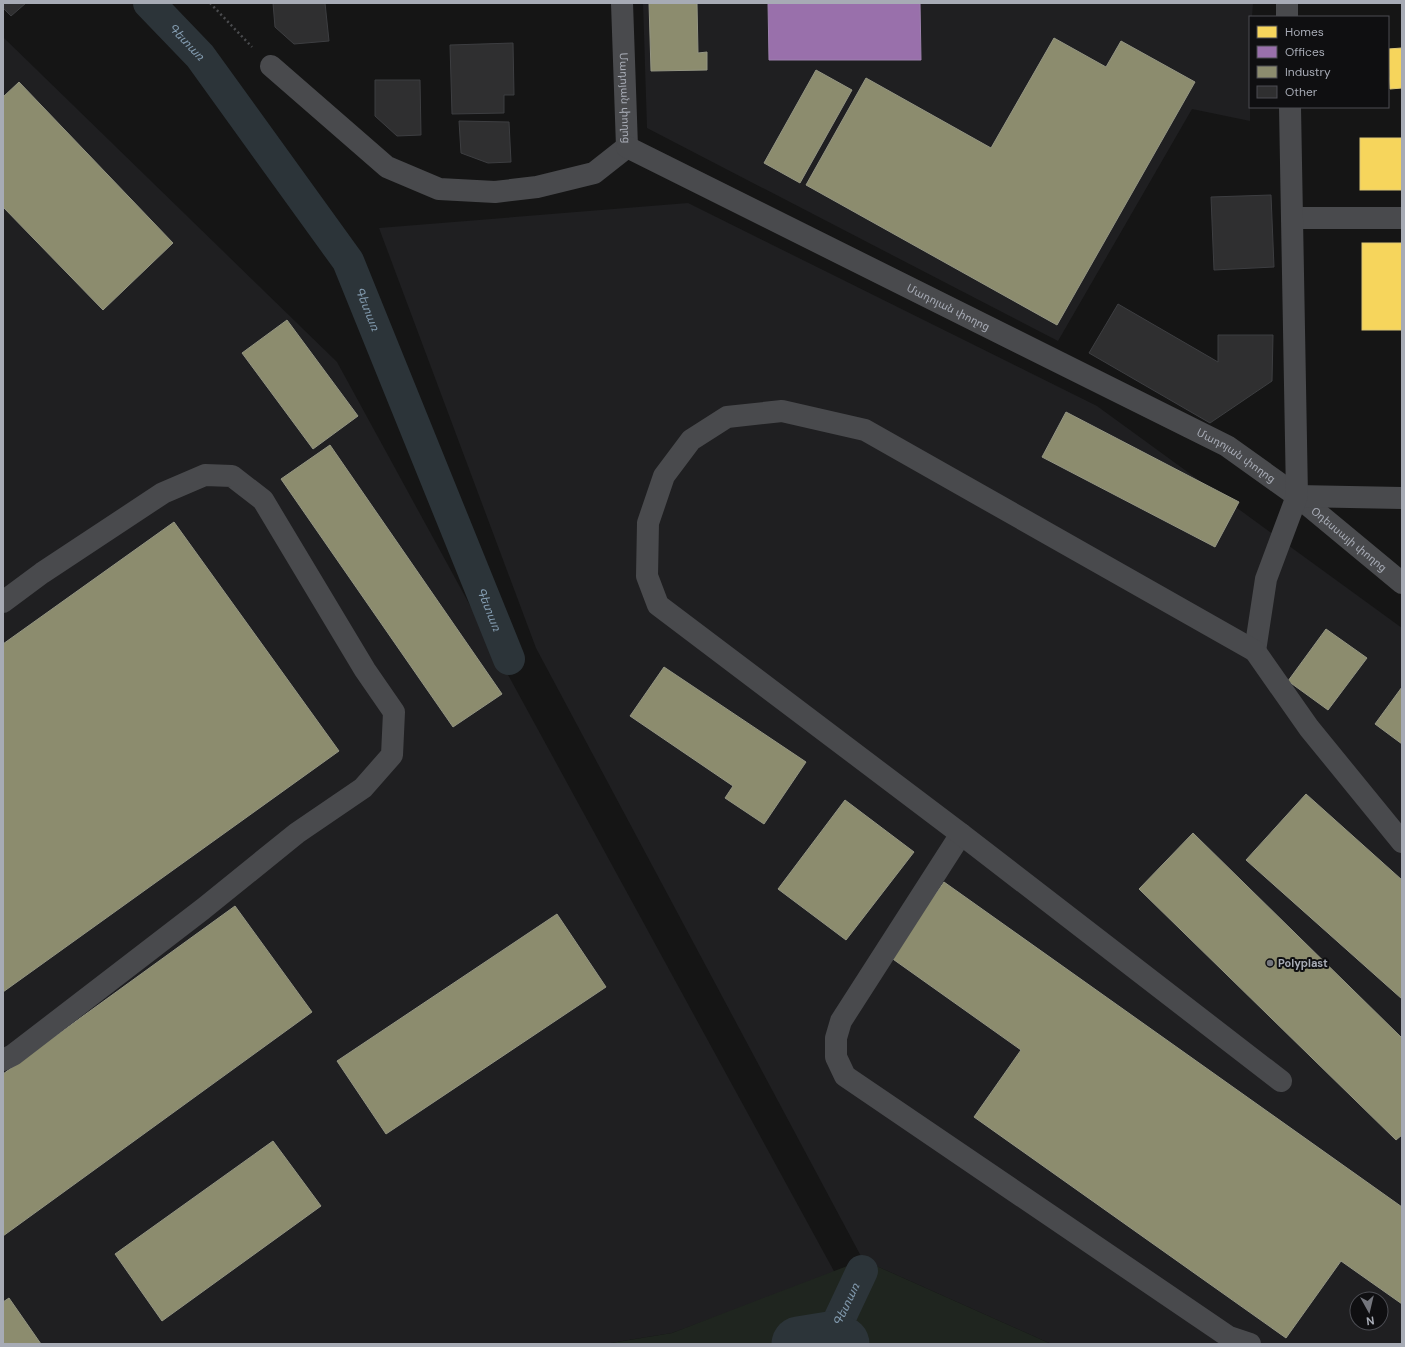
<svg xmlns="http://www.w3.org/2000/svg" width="1405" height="1347" viewBox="0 0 1405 1347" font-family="'DM Sans','Noto Sans Armenian',sans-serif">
<rect width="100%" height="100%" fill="#151515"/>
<!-- built -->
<g fill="#1f1f21" fill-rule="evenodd">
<path d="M 643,3 L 1253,3 L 1252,17 L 1250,17 L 1250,121 L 1192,109 L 1058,341 L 647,128 Z"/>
<path d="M 3,37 L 337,362 L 835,1273 L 672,1333 L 605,1344 L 3,1344 Z"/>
<path d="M 688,203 L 1097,406 L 1402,628 L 1402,1344 L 1051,1344 L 863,1260 L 536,648 L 379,228 ZM 1357,1299 L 1381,1299 L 1381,1323 L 1357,1323 Z"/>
</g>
<!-- green -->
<path fill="#1f251f" d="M 863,1260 L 1051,1344 L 605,1344 L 672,1333 Z"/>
<!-- homes -->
<g fill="#f6d55c" stroke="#dec877">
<path d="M 1402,48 L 1402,88 L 1390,89 L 1388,49 Z"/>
<rect x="1360" y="138" width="42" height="52"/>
<rect x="1362" y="243" width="40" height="87"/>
</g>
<!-- offices -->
<path fill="#9970ab" stroke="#9d82ae" d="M 768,3 L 920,3 L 921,60 L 769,60 Z"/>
<!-- industry -->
<g fill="#8c8c6e" stroke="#949583">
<path d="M 649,3 L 697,3 L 698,53 L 707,52 L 707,70 L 651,71 Z"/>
<path d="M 1054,38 L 1106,67 L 1121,41 L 1195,82 L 1057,325 L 806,185 L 866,78 L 991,148 Z"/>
<path d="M 816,70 L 852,90 L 800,183 L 764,163 Z"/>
<path d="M 19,82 L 173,243 L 103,310 L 3,207 L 3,97 Z"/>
<path d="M 287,320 L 358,416 L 313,449 L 242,353 Z"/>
<path d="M 1066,412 L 1239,502 L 1215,547 L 1042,457 Z"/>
<path d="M 330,445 L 502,694 L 453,727 L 281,479 Z"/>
<path d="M 174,522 L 339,751 L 3,992 L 3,644 Z"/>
<path d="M 1326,629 L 1367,658 L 1328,710 L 1288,681 Z"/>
<path d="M 664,667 L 806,762 L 764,824 L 725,798 L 733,786 L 630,716 Z"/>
<path d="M 1402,687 L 1402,744 L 1375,724 Z"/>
<path d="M 1306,794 L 1402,880 L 1402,999 L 1246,860 Z"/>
<path d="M 845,800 L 914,852 L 846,940 L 778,889 Z"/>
<path d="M 1193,833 L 1402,1038 L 1402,1135 L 1396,1140 L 1139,889 Z"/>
<path d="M 944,882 L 1402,1207 L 1402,1304 L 1341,1261 L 1286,1338 L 974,1117 L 1021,1050 L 890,957 Z"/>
<path d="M 235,906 L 312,1012 L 3,1236 L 3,1074 Z"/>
<path d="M 557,914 L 606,987 L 386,1134 L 337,1061 Z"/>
<path d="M 273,1141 L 321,1206 L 162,1321 L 115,1254 Z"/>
<path d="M 9,1298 L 41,1344 L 3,1344 L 3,1302 Z"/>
</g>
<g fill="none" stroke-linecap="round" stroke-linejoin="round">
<!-- canal -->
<g stroke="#2c3439" stroke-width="32">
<path id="s1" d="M 149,3 L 200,56 L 348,261 L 509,659"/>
<path id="s2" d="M 830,1339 L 862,1271"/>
</g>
<!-- river -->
<path stroke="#2c3439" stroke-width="55" d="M 799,1344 L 830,1339 L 842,1344"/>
</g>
<!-- building -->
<g fill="#2f2f30" stroke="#3d3e41">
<path d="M 3,3 L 26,3 L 11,16 L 3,8 Z"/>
<path d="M 273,3 L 325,3 L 329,41 L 294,44 L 275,27 Z"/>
<path d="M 513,43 L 514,95 L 504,95 L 504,113 L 452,114 L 450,45 Z"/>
<path d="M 375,80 L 420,80 L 421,135 L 397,136 L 375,116 Z"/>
<path d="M 459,121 L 509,122 L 511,162 L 488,163 L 461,153 Z"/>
<path d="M 1271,195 L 1274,267 L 1214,270 L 1211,197 Z"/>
<path d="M 1118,304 L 1218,362 L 1218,335 L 1273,335 L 1272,381 L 1210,423 L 1089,353 Z"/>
</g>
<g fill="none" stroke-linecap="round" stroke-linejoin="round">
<!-- path -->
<path stroke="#4b4c4f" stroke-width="2.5" stroke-dasharray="2 3" stroke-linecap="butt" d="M 210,3 L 252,47"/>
<!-- minor -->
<g stroke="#494a4d" stroke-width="22">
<path id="s3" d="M 622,3 L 627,147"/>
<path d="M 1287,3 L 1287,17"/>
<path d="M 271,66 L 387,167 L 439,189 L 495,192 L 537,187 L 594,173 L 627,147"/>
<path id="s4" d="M 627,147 L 1227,446 L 1297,496 L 1402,583"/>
<path d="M 1292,218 L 1402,218"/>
<path d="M 1297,496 L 1402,498"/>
<path d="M 3,602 L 42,573 L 163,493 L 205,475 L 232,476 L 263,500 L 365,670 L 394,712 L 392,755 L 363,788 L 297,833 L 203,909 L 13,1055 L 3,1060"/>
<path d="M 1255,651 L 1266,579 L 1297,496 L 1290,107"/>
<path d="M 961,834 L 841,1021 L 836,1038 L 836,1057 L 845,1076 L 1229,1337 L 1250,1344"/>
<path d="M 1281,1081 L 961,834 L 658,605 L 647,576 L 648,523 L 664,476 L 691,440 L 727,417 L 782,411 L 865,430 L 1255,651 L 1309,728 L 1402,842"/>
</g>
</g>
<!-- markers -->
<circle fill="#74767d" stroke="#0f0f11" stroke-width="1.5" cx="1270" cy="963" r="4"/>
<g text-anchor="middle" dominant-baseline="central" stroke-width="4" stroke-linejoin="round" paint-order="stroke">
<!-- street labels -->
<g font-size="11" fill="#a7abb5" stroke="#0f0f11">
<text stroke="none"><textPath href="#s3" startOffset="95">Մադոյան փողոց</textPath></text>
<text stroke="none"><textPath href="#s4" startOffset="359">Մադոյան փողոց</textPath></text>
<text stroke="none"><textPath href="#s4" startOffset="683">Մադոյան փողոց</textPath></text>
<text stroke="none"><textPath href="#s4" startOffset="824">Օդեսսայի փողոց</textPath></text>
</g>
<!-- poi labels -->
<g font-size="11" font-weight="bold" fill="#a7abb5" stroke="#0f0f11" text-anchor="start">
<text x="1278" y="963">Polyplast</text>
</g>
<!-- water labels -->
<g font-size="12" font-style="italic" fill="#8199ad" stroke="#0f0f11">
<text stroke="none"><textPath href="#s1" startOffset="54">Գետառ</textPath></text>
<text stroke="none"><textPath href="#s1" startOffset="378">Գետառ</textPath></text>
<text stroke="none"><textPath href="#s1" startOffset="702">Գետառ</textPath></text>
<text stroke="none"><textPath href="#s2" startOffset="38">Գետառ</textPath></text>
</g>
</g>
<!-- border -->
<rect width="1405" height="1347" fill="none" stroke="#a7abb5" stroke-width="8"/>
<!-- legend -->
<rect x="1249" y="16" width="140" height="92" fill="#0f0f11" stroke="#4c4d53"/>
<rect x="1257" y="26" width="20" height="12" fill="#f6d55c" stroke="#4c4d53"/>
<text x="1285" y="36" font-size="12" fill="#a7abb5">Homes</text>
<rect x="1257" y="46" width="20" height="12" fill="#9970ab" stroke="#4c4d53"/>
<text x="1285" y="56" font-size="12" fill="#a7abb5">Offices</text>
<rect x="1257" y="66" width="20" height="12" fill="#8c8c6e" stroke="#4c4d53"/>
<text x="1285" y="76" font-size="12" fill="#a7abb5">Industry</text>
<rect x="1257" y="86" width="20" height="12" fill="#2f2f30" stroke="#4c4d53"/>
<text x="1285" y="96" font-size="12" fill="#a7abb5">Other</text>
<!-- north arrow -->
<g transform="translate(1369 1311) rotate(172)"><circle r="19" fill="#0f0f11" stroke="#4c4d53"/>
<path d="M0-3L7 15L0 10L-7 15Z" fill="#74767d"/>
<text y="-6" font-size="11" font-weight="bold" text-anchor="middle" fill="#a7abb5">N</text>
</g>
</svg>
